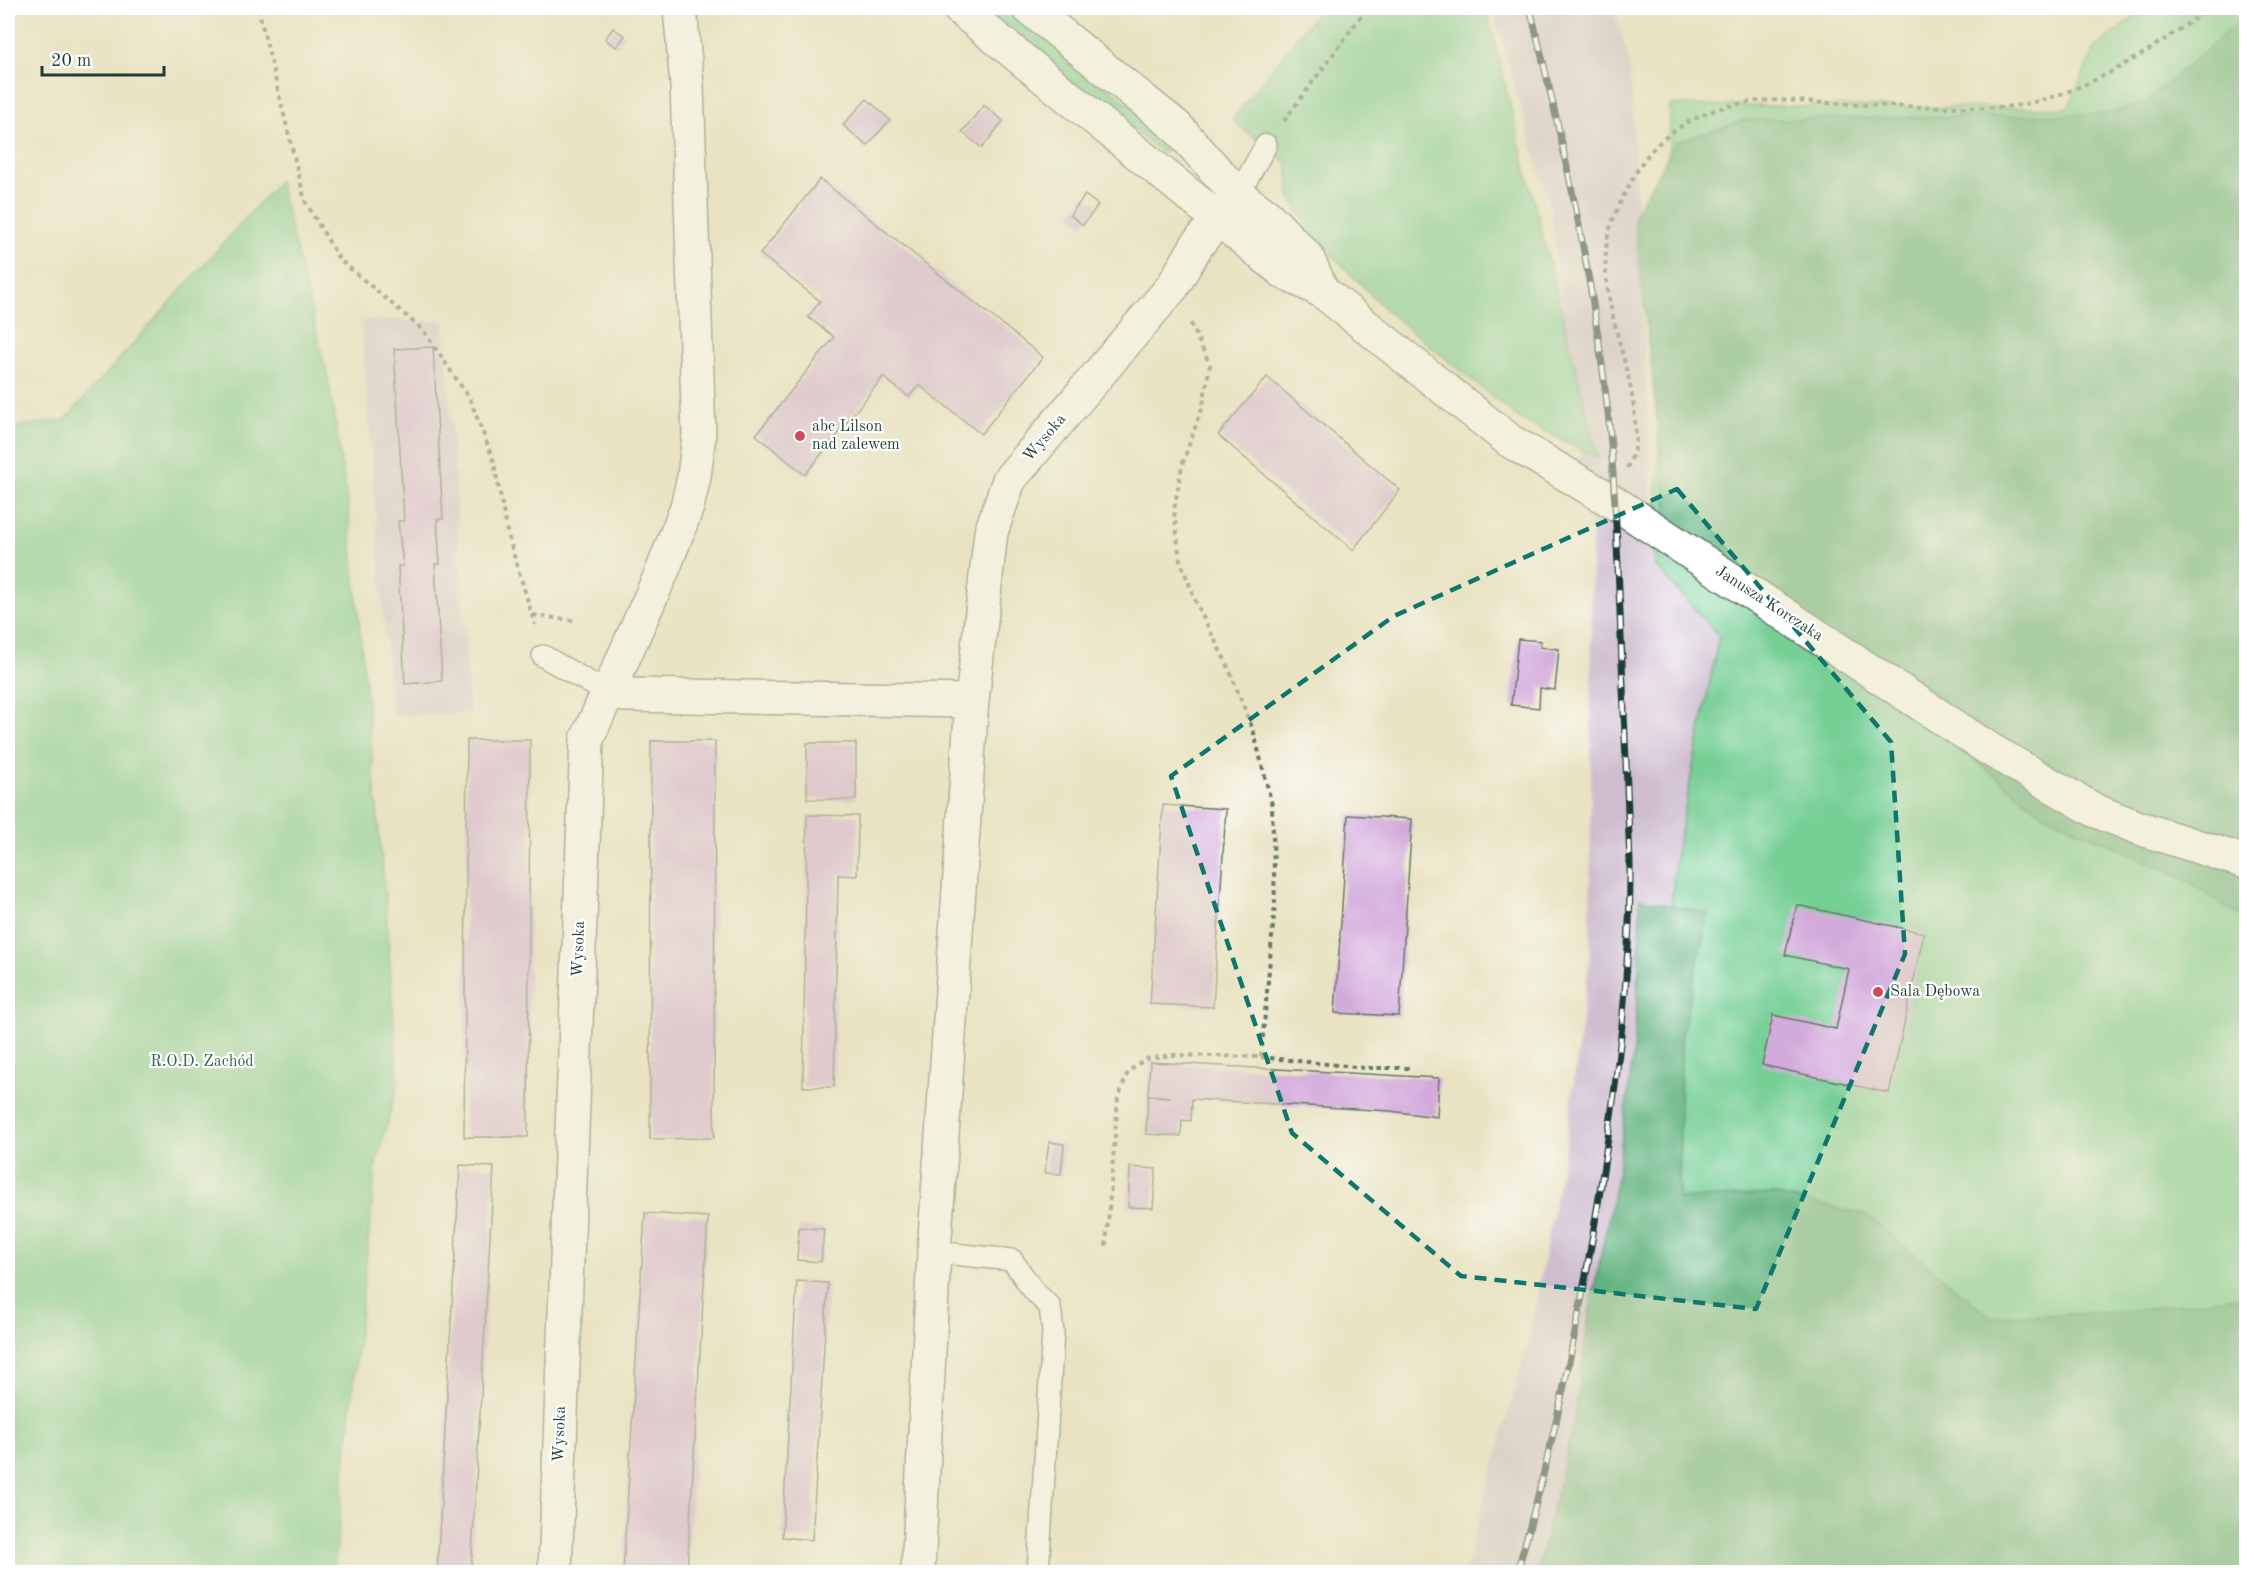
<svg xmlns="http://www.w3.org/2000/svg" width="2254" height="1580" viewBox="0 0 2254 1580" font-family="'Old Standard TT',serif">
<rect width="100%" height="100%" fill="#fff"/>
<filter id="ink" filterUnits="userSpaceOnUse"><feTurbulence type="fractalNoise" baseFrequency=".0167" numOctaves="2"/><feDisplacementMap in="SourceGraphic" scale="12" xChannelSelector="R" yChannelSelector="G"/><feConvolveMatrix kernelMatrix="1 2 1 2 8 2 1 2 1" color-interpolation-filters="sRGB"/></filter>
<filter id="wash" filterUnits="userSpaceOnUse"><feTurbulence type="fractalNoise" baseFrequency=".008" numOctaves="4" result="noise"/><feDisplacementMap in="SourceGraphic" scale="24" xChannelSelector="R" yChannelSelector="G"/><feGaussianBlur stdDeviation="1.35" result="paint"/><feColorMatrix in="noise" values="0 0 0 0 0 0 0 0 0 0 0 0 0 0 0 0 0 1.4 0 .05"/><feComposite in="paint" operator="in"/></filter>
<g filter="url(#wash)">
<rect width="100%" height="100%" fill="#e9e3c3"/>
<!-- industrial -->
<g fill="#cfbdcf">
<path d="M 1492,8 L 1614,8 L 1630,64 L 1655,565 L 1719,636 L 1676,853 L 1660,1024 L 1551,1572 L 1464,1572 L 1528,1342 L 1566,1144 L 1590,956 L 1592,529 L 1575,424 L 1551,211 Z"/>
<path d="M 361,320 L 444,321 L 470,713 L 391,716 Z"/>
</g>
<!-- green -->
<g fill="#76cf95" stroke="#4a8664" stroke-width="1.5">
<path d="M 975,8 L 1011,8 L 1162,131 L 1170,142 L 1169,148 L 1163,153 Z"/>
<path d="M 1320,8 L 1486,8 L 1598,458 L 1519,418 L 1388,312 L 1310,232 L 1290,196 L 1287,163 L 1232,120 Z"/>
<path d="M 2145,8 L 2246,8 L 2246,1572 L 1548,1572 L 1660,1024 L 1676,853 L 1719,636 L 1655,565 L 1670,105 L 2068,108 L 2095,48 Z"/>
<path d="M 279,181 L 328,378 L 348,505 L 385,893 L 398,1083 L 376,1165 L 334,1572 L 8,1572 L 8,428 L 65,420 Z"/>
</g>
<!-- forest -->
<g fill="#60b27e" stroke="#407859" stroke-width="1.5">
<path d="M 2246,15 L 2246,920 L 2185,879 L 2042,813 L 1668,517 L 1634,215 L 1676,142 L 1746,120 L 2106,114 L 2145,103 Z"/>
<path d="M 1640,899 L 1708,913 L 1681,1040 L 1679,1199 L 1773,1194 L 1866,1215 L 1991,1317 L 2120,1312 L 2246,1296 L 2246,1572 L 1537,1572 L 1573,1426 L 1592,1298 L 1616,1182 L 1634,1049 L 1639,967 Z"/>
</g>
<g id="blocks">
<!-- building -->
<g fill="#d3abdb">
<path d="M 613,28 L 625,36 L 616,47 L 605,39 Z"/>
<path d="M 867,99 L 890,120 L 867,146 L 843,125 Z"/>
<path d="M 984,105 L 1003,121 L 982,148 L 962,132 Z"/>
<path d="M 820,179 L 1043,357 L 981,434 L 919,385 L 909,397 L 883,377 L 805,475 L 756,435 L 834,337 L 808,317 L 820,301 L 760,254 Z"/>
<path d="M 1085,195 L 1098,205 L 1083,225 L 1070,215 Z"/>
<path d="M 433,347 L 443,519 L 437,519 L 440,564 L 435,564 L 442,681 L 405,684 L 398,566 L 403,566 L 398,521 L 404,521 L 394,349 Z"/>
<path d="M 1267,377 L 1400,490 L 1353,550 L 1218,435 Z"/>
<path d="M 1518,639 L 1541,641 L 1540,647 L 1559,649 L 1555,690 L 1540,688 L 1539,708 L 1511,705 Z"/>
<path d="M 467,740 L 530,740 L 528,1137 L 464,1137 Z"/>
<path d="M 651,741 L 715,741 L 714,1138 L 650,1139 Z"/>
<path d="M 807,743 L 856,743 L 856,800 L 807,799 Z"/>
<path d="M 1163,805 L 1226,809 L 1213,1007 L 1150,1004 Z"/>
<path d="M 807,815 L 858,816 L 857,876 L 838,875 L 834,1087 L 803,1087 Z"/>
<path d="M 1348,815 L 1412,819 L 1399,1016 L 1335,1013 Z"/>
<path d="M 1797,905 L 1924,933 L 1889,1093 L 1762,1065 L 1773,1015 L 1836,1029 L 1849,969 L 1785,955 Z"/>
<path d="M 1150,1062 L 1439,1078 L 1437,1117 L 1390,1111 L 1192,1099 L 1191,1121 L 1182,1120 L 1181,1136 L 1146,1134 L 1148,1096 L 1171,1097 L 1148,1095 Z"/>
<path d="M 1049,1142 L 1064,1144 L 1061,1174 L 1045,1173 Z"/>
<path d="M 460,1165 L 494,1167 L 476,1481 L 471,1572 L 437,1572 Z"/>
<path d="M 1130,1167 L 1156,1169 L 1153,1208 L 1128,1207 Z"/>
<path d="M 645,1213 L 708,1217 L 687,1572 L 623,1572 Z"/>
<path d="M 799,1227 L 824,1229 L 821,1262 L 797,1260 Z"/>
<path d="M 797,1281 L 828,1283 L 812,1540 L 782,1537 Z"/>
</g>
</g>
</g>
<g filter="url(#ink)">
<use href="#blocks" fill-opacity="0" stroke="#676" stroke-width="1.5"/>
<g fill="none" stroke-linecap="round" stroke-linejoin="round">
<defs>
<g id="service">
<path d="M 1238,195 L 1266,145"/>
<path d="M 543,656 L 608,693"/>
<path d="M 934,1252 L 1012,1260 L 1033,1290 L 1050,1307 L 1053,1332 L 1038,1572"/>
</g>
<g id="minor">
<path d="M 959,8 L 1285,273 L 1322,291 L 1510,441 L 1615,503 L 1989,749 L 2096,811 L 2139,828 L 2246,862"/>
<path d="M 1029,8 L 1177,127 L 1238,195 L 1267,216 L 1307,257 L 1322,291"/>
<path d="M 608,693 L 628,695 L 972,701"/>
<path d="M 555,1572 L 587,739 L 662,572 L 687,507 L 694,477 L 699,435 L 687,85 L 680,8"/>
<path d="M 918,1572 L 934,1252 L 972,701 L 991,532 L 1009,480 L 1173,286 L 1197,245 L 1238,195"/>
</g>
</defs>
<!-- service casing -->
<use href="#service" stroke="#676" stroke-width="24"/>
<!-- minor casing -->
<use href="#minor" stroke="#676" stroke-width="36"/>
<!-- path -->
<g stroke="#676" stroke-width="4" stroke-dasharray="4.5 4.5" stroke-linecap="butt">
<path d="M 258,8 L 305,201 L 339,259 L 423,330 L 470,399 L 494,462 L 507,532 L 535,625"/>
<path d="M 912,8 L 921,15"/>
<path d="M 1284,121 L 1367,8"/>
<path d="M 1627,468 C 1630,461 1634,454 1635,446 C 1637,439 1635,430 1635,423 C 1633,357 1587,281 1614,217 C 1623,196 1638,164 1654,148 C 1677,124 1711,108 1744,103 C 1770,98 1798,101 1824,103 C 1866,105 1908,107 1950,107 C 1973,107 1997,109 2020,105 C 2091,92 2152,49 2210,8"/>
<path d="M 533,615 L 576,621"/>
<path d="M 1261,1057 L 1365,1068 L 1409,1068"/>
<path d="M 1106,1246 L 1118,1098 L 1128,1072 L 1145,1059 L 1171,1055 L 1261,1057 L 1275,904 L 1272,805 L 1254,733 L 1227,664 L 1197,605 L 1180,560 L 1174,510 L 1182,465 L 1203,405 L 1210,365 L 1190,322"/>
</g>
<!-- service -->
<use href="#service" stroke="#fff" stroke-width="21"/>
<!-- minor -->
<use href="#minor" stroke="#fff" stroke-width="33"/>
<defs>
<path id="rail" d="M 1517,1572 C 1553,1448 1580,1320 1600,1191 C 1617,1082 1631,973 1630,862 C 1627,779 1623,696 1620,612 C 1617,546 1615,479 1608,413 C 1593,276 1563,141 1530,8"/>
</defs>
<!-- rail casing -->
<use href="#rail" stroke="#1f3d34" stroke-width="7"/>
<!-- rail -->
<use href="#rail" stroke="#fff" stroke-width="4.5" stroke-dasharray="14" stroke-linecap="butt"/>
</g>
</g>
<!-- marked area -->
<path d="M0 0H2254V1580H0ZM 1677,489 L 1891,742 L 1905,954 L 1756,1309 L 1461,1276 L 1292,1133 L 1171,776 L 1394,616 Z" fill="#e9e3c3" fill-opacity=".55" fill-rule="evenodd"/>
<path fill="none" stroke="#0f766e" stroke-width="4.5" stroke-dasharray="12 8" stroke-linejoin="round" d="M 1677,489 L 1891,742 L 1905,954 L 1756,1309 L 1461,1276 L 1292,1133 L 1171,776 L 1394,616 Z"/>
<!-- markers -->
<g fill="#d1495b" stroke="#fff" stroke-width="2">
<circle cx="800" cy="436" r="6"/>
<circle cx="1878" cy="992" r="6"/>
</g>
<g text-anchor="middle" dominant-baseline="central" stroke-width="4.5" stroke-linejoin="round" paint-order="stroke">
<!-- poi labels -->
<g font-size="16" fill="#1f3d34" stroke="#fff" text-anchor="start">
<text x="812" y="427">abc Lilson<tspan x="812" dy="18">nad zalewem</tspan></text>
<text x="1890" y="992">Sala Dębowa</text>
</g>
<!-- street labels -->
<g font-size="16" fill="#1f3d34" stroke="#fff">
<text transform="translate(1045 438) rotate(-50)">Wysoka</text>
<text transform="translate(1769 604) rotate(33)">Janusza Korczaka</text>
<text transform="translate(579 949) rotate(-88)">Wysoka</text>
<text transform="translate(560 1434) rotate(-88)">Wysoka</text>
</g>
<!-- park labels -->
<g font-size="16" fill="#35624c" stroke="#fff">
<text x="202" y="1062">R.O.D. Zachód</text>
</g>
</g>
<!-- margin -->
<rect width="2254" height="1580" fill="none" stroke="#fff" stroke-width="30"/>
<!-- scale -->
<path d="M42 66v9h122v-9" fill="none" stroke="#1f3d34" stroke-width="3"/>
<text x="51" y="66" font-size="18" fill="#1f3d34" stroke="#ffffff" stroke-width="4.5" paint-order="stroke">20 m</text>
</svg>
